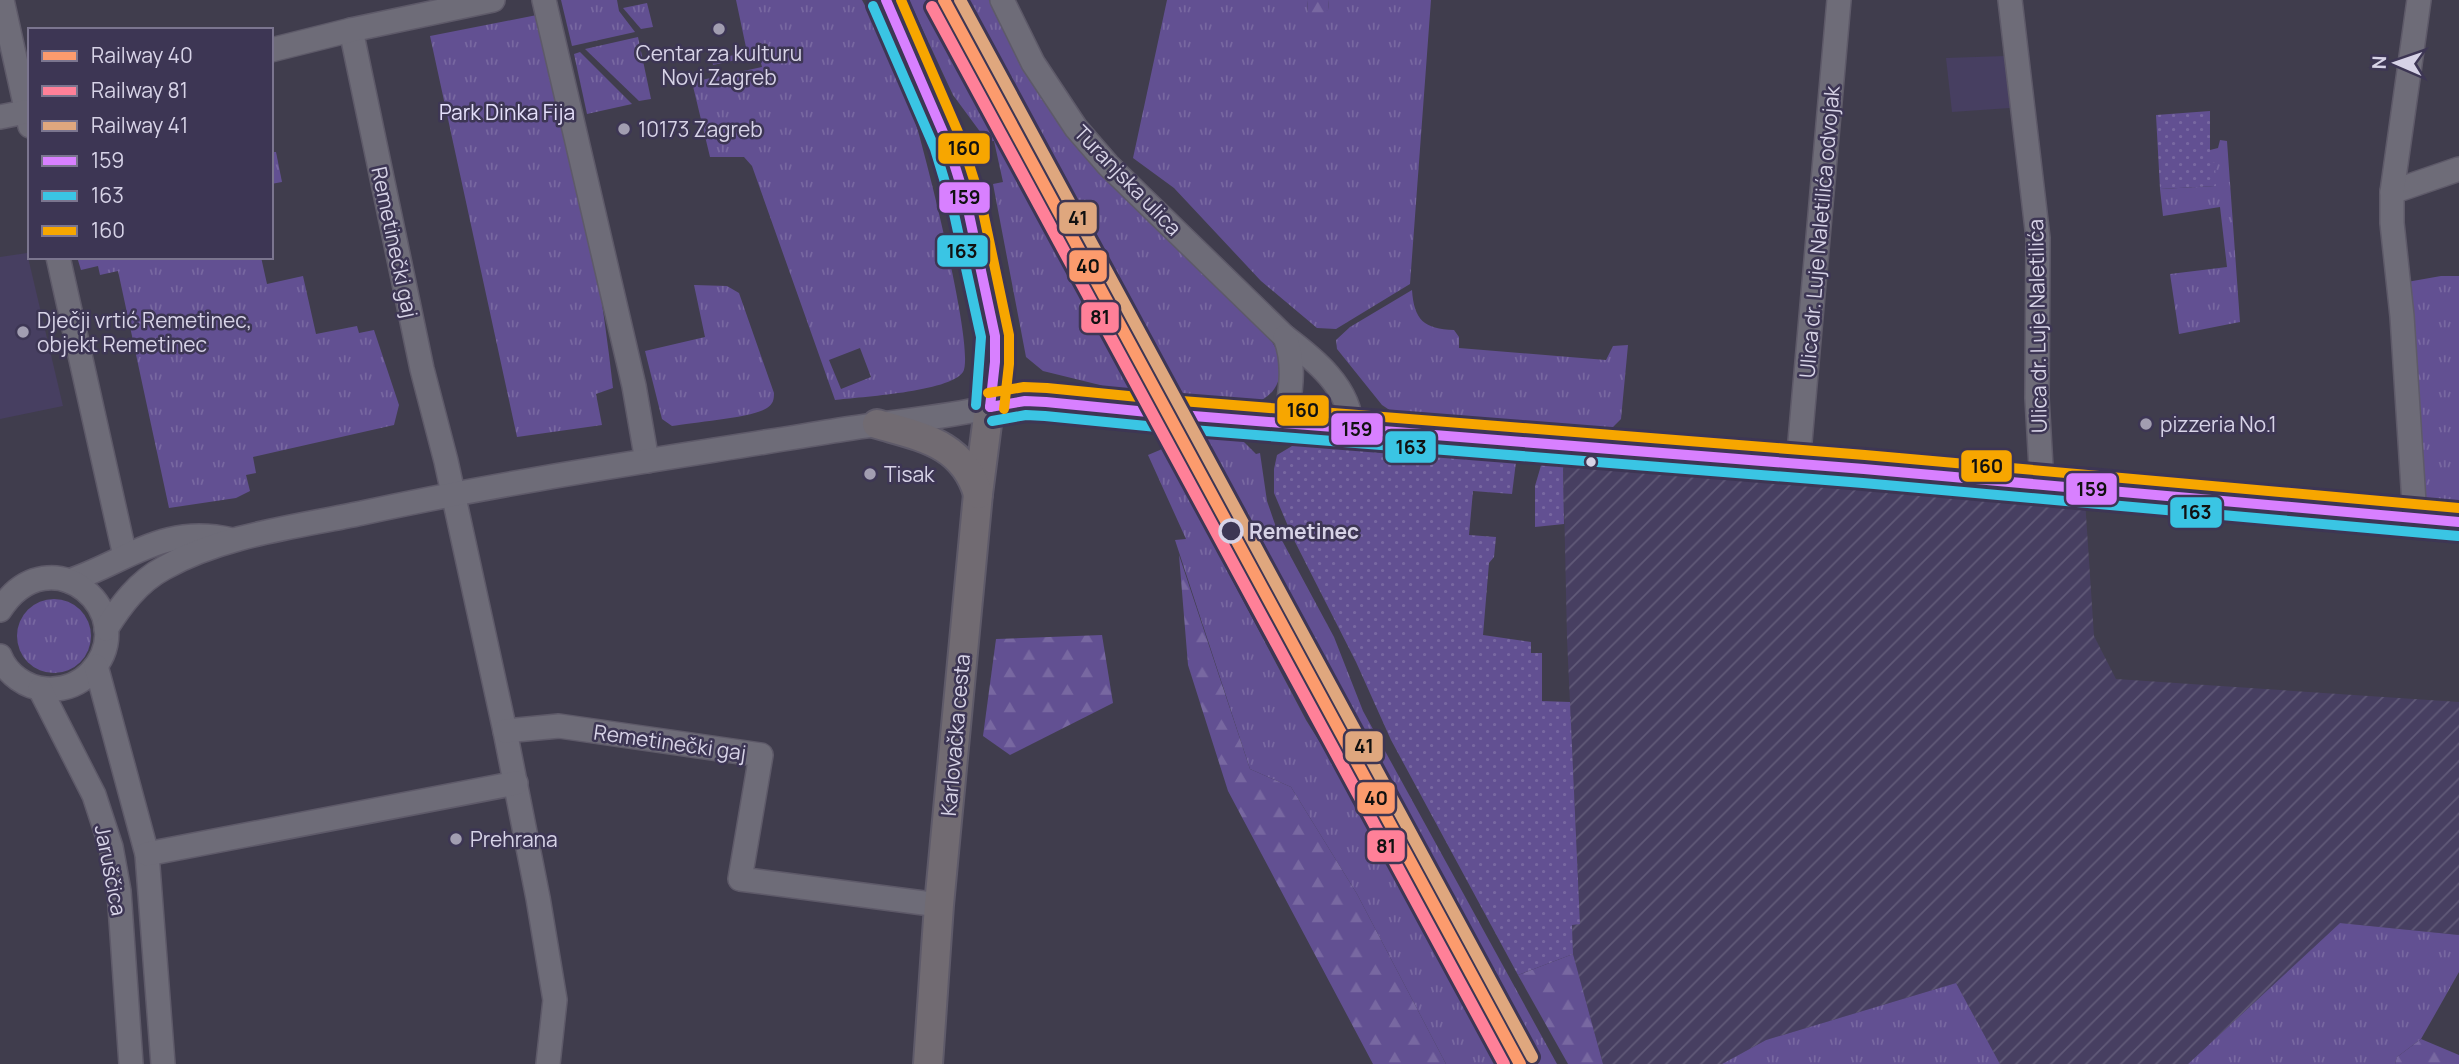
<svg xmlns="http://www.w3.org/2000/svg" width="2459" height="1064" viewBox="0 0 2459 1064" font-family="Manrope,sans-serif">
<defs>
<pattern id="industrial-furrows" width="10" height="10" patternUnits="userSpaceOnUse" patternTransform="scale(1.75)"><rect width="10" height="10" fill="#473f61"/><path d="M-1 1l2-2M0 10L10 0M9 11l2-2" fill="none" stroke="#615a78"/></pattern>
<pattern id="grass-tufts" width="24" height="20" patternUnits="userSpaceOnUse" patternTransform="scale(1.75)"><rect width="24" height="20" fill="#625092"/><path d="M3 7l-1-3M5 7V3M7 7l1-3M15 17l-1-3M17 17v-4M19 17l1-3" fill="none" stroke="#7868a1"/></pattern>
<pattern id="forest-firs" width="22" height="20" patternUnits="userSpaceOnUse" patternTransform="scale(1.75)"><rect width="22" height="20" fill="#625092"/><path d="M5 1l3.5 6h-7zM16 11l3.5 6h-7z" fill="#7868a1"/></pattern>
<pattern id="garden-dots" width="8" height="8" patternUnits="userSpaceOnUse" patternTransform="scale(1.75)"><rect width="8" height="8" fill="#625092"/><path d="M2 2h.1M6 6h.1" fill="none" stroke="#7868a1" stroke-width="1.8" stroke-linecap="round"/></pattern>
</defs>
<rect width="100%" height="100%" fill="#403d4d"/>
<!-- built -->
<g fill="#473f61">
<path d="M 937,0 L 954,0 L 1161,380 L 1167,400 L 1153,401 Z"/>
<path d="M 2005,56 L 2010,108 L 1952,112 L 1946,58 Z"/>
<path d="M 27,253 L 63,406 L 0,419 L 0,257 Z"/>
</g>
<!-- industrial -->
<path fill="url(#industrial-furrows)" d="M 1563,454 L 2085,500 L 2094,636 L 2116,679 L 2459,702 L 2459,935 L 2340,923 L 2188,1064 L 2000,1064 L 1956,983 L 1766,1040 L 1722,1064 L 1603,1064 L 1573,954 L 1572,924 L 1580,923 L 1567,638 Z"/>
<!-- grass -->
<g fill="url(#grass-tufts)" fill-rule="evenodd">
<path d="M 561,0 L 617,0 L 619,11 L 635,32 L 572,46 Z"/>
<path d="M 736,0 L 862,0 C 882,37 901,77 914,117 C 924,149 976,351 963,372 C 950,392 859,397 835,400 L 752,166 L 744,157 L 710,157 L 692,82 L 762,67 L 759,55 L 713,65 L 712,60 L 747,52 ZM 860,348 L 871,377 L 841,389 L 829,360 Z"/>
<path d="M 909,0 L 937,0 L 1153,401 L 1126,396 L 1100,385 L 1043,371 L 1026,357 L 993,184 L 1003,182 L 994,141 L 982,142 L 981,133 L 953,95 L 946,80 Z"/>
<path d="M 954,0 L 989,0 L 1050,109 L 1129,200 L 1272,342 C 1289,366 1280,401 1247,404 L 1167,400 L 1161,380 Z"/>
<path d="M 1167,0 L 1307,0 L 1308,13 L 1328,10 L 1329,0 L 1431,0 L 1410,284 L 1336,329 L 1317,328 L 1261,281 L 1174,188 L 1133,158 Z"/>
<path d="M 647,3 L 653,27 L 641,29 L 623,8 Z"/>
<path d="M 547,13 C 574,137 599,262 613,388 L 596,394 L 602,425 L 517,437 L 430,36 Z"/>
<path d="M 638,37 L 651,99 L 639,101 L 585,49 Z"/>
<path d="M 580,52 L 632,104 L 587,114 L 574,54 Z"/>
<path d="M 2220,140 L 2227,141 L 2240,322 L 2179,334 L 2170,274 L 2227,267 L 2220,207 L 2163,216 L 2160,189 L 2215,186 L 2214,163 L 2210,163 L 2210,150 L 2218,148 Z"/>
<path d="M 271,152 L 276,152 L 282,182 L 271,184 Z"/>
<path d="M 77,257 L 261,257 L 267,284 L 303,276 L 316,334 L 357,326 L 359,333 L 374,330 L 399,405 L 394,425 L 253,457 L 256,473 L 246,475 L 250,491 L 236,498 L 169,508 L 118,271 L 100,275 L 98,266 L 81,270 Z"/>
<path d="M 2441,276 L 2459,276 L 2459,506 L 2424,501 L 2407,282 Z"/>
<path d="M 694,285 L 727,286 L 739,293 L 774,393 C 774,400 773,404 767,408 C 752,418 693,422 672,426 L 662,419 L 645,351 L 705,337 Z"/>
<path d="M 1412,290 C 1414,320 1424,329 1454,330 L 1459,337 L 1459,348 L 1606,360 L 1613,346 L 1628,345 L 1621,419 L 1608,432 L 1394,413 L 1382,405 L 1337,349 L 1336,340 L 1350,327 Z"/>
<path d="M 1188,434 L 1240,438 L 1256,454 L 1260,453 L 1267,501 L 1278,533 L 1334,637 L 1363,711 L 1557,1064 L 1520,1064 L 1409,858 Z"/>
<path d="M 1167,447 L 1207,532 L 1306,720 L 1437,930 L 1509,1064 L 1446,1064 L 1357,894 L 1291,787 L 1250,769 L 1175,540 L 1186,539 L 1148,455 Z"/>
<circle cx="54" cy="636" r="37"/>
<path d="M 2340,923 L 2459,935 L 2459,972 L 2421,1039 L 2397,1057 L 2395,1064 L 2188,1064 Z"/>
<path d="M 1956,983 L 2000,1064 L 1722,1064 L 1766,1040 Z"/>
</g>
<!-- forest -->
<g fill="url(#forest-firs)">
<path d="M 1307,0 L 1329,0 L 1328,10 L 1314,18 L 1308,13 Z"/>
<path d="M 1179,555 L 1250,769 L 1291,787 L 1357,894 L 1446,1064 L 1373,1064 L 1228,791 L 1188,665 Z"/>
<path d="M 1102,635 L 1113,703 L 1010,755 L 983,736 L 996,639 Z"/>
<path d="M 1573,954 L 1603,1064 L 1568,1064 L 1518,975 Z"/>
<path d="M 2421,1039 L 2459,1055 L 2459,1064 L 2395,1064 L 2397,1057 Z"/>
</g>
<!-- garden -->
<g fill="url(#garden-dots)">
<path d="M 2210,111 L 2210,163 L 2215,163 L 2216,186 L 2160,189 L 2156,115 Z"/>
<path d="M 1305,442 L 1516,462 L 1512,494 L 1473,491 L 1469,535 L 1496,537 L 1494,557 L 1489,563 L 1483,635 L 1531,642 L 1531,653 L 1542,653 L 1542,701 L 1570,702 L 1580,924 L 1572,925 L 1573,954 L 1518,975 L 1391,740 L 1356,662 L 1293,538 L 1274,493 L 1274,469 L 1277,455 L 1292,446 Z"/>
<path d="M 1542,462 L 1563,464 L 1564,524 L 1535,527 L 1535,486 Z"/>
</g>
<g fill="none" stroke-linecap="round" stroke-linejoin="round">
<defs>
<g id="minor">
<path d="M 2,0 L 30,126"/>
<path d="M 544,0 L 634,386 L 647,461"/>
<path d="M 1002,0 L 1033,63 L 1076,128 L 1108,165 L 1285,337 C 1313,358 1351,388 1351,427"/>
<path d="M 2010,0 L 2038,238 L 2037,398 L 2042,485"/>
<path d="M 351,30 L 422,369 L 446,461 L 505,731 L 538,898 L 555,1000 L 548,1064"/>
<path d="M 271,50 L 351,30 L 493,0"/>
<path d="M 0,117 L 30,111"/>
<path d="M 2392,192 L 2459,169"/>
<path d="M 58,257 L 125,556"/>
<path d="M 1285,337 C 1296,365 1290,393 1286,422"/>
<path d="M 1798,464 L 1839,0"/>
<path d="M 2415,518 L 2402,316 L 2392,223 L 2392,192 L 2419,0"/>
<path d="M 69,581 C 130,560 163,524 232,540"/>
<path d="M 0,610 C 51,531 145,615 90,673 C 78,685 62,690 46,689 C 26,688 7,674 0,656"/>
<path d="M 106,629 C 121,605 138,582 164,568 C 223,535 296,527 362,513 C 518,479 676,457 833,431 C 885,422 939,419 990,407"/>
<path d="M 96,666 L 147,854 L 163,1064"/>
<path d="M 40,689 L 94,795 L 111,847 L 119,891 L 131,1064"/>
<path d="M 505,731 L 559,726 L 761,755 L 740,879 L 939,905"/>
<path d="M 147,854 L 516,783"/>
</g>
<g id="major">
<path d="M 886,0 L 928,94 L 958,175 L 995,336 L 995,362 L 978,494 L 939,905 L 928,1064"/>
<path d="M 990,407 L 1025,401 L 1046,402 L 1168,414 L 1351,427 L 1864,469 L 2459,522"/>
<path d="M 877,424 C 921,437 963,443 978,494"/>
</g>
</defs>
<!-- minor casing -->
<use href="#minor" stroke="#5e5a69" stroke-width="26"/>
<!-- major casing -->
<use href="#major" stroke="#5e5a69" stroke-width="32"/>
<!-- minor -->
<use href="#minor" stroke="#6e6c78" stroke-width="23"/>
<!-- major -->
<use href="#major" stroke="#716b72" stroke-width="28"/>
<defs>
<g id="bus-1">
<path d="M 886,0 L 948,144 L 967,205 L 995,336 L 995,362 L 990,407"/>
<path d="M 990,407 L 1025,401 L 1046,402 L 1168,414 L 1864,469 L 2459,522"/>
</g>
<g id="bus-2">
<path d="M 873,6 L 935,149 L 953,209 L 981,337 L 976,405"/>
<path d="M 992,421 L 1026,415 L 1045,416 L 1167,428 L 1863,483 L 2458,536"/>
</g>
<g id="bus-3">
<path d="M 901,0 L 961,139 L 981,202 L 1009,335 L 1009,364 L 1004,409"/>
<path d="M 988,393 L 1024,387 L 1047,388 L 1169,400 L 1865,455 L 2459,508"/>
</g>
</defs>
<!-- bus-1 casing -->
<use href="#bus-1" stroke="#3d3654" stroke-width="16"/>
<!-- bus-2 casing -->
<use href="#bus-2" stroke="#3d3654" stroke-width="16"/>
<!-- bus-3 casing -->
<use href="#bus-3" stroke="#3d3654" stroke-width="16"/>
<!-- bus-1 -->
<use href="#bus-1" stroke="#d880ff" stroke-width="10"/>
<!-- bus-2 -->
<use href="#bus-2" stroke="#3ac5e4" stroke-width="10"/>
<!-- bus-3 -->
<use href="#bus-3" stroke="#f7a600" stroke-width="10"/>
<defs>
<path id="rail-1" d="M 944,0 L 1520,1064"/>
<path id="rail-2" d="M 932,7 L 1504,1064"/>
<path id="rail-3" d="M 960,0 L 1532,1057"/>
</defs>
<!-- rail-1 casing -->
<use href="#rail-1" stroke="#3d3654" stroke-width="18"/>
<!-- rail-2 casing -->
<use href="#rail-2" stroke="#3d3654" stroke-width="18"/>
<!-- rail-3 casing -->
<use href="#rail-3" stroke="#3d3654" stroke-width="18"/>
<!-- rail-1 -->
<use href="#rail-1" stroke="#fc9b6d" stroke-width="12"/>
<!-- rail-2 -->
<use href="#rail-2" stroke="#ff8098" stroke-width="12"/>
<!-- rail-3 -->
<use href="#rail-3" stroke="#dfa77e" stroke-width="12"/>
</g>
<!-- markers -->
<g fill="#a29eb1" stroke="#3d3654" stroke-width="2.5">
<circle cx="719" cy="29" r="7"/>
<circle cx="624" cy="129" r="7"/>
<circle cx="23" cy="332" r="7"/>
<circle cx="2146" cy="424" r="7"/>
<circle cx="870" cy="474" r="7"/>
<circle cx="456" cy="839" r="7"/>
</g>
<circle fill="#d7d3e7" stroke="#3d3654" stroke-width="2.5" cx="1591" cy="462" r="6"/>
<circle fill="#3d3654" stroke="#d7d3e7" stroke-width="3.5" cx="1231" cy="531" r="11"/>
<g text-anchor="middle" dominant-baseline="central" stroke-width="5" stroke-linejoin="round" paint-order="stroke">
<!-- poi labels -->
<g font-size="21" fill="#d7d3e7" stroke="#3d3654" text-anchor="start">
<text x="719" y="53" text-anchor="middle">Centar za kulturu<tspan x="719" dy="24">Novi Zagreb</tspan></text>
<text x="638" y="129">10173 Zagreb</text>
<text x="37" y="320">Dječji vrtić Remetinec,<tspan x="37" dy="24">objekt Remetinec</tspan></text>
<text x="2160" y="424">pizzeria No.1</text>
<text x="884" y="474">Tisak</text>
<text x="470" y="839">Prehrana</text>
</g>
<!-- park labels -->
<g font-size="21" fill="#e5e0fb" stroke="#3d3654">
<text x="507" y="112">Park Dinka Fija</text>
</g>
<!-- street labels -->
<g font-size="21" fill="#d7d3e7" stroke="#3d3654">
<text transform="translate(1128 180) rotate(46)">Turanjska ulica</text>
<text transform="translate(1819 232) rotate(-85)">Ulica dr. Luje Naletilića odvojak</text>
<text transform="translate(395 242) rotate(78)">Remetinečki gaj</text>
<text transform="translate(2037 326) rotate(-91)">Ulica dr. Luje Naletilića</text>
<text transform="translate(955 735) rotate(-85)">Karlovačka cesta</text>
<text transform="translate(670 742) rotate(8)">Remetinečki gaj</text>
<text transform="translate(111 870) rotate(79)">Jaruščica</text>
</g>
<!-- stop labels -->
<g font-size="21" font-weight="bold" fill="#d7d3e7" stroke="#3d3654" text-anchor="start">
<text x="1249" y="531">Remetinec</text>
</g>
</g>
<g stroke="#3d3654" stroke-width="2.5">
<rect x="937" y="132" width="54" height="33" rx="7" fill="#f7a600"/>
<rect x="938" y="181" width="53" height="33" rx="7" fill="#d880ff"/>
<rect x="1058" y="201" width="40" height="34" rx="7" fill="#dfa77e"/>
<rect x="936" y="234" width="53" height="34" rx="7" fill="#3ac5e4"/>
<rect x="1068" y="249" width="40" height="34" rx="7" fill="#fc9b6d"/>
<rect x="1080" y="301" width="40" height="33" rx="7" fill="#ff8098"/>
<rect x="1276" y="394" width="54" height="33" rx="7" fill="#f7a600"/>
<rect x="1330" y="412" width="54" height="34" rx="7" fill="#d880ff"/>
<rect x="1384" y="430" width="53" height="34" rx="7" fill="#3ac5e4"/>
<rect x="1960" y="449" width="53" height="34" rx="7" fill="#f7a600"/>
<rect x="2065" y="472" width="53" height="34" rx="7" fill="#d880ff"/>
<rect x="2169" y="496" width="54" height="33" rx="7" fill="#3ac5e4"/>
<rect x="1344" y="730" width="40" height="33" rx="7" fill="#dfa77e"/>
<rect x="1356" y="781" width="40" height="34" rx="7" fill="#fc9b6d"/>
<rect x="1366" y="829" width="40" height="34" rx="7" fill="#ff8098"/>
</g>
<g font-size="19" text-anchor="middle" font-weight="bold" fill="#111">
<text x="964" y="155">160</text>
<text x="965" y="204">159</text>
<text x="1078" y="225">41</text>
<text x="962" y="258">163</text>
<text x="1088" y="273">40</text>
<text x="1100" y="324">81</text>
<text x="1303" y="417">160</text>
<text x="1357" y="436">159</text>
<text x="1411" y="454">163</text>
<text x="1987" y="473">160</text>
<text x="2092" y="496">159</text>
<text x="2196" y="519">163</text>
<text x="1364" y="753">41</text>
<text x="1376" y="805">40</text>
<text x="1386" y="853">81</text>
</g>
<!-- legend -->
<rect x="28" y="28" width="245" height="231" fill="#3d3654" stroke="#7b758f" stroke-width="2"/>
<rect x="42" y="51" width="35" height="10" fill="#fc9b6d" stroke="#7b758f" stroke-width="2"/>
<text x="91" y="63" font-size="21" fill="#d7d3e7">Railway 40</text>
<rect x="42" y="86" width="35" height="10" fill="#ff8098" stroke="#7b758f" stroke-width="2"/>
<text x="91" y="98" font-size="21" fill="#d7d3e7">Railway 81</text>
<rect x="42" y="121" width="35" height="10" fill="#dfa77e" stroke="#7b758f" stroke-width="2"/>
<text x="91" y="133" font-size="21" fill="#d7d3e7">Railway 41</text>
<rect x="42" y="156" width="35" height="10" fill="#d880ff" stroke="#7b758f" stroke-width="2"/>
<text x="91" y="168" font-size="21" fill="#d7d3e7">159</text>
<rect x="42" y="191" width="35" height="10" fill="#3ac5e4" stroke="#7b758f" stroke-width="2"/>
<text x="91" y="203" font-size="21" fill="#d7d3e7">163</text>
<rect x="42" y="226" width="35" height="10" fill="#f7a600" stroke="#7b758f" stroke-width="2"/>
<text x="91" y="238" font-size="21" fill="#d7d3e7">160</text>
<!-- north arrow -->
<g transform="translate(2396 63) rotate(272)" stroke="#3d3654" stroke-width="5" paint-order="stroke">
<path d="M0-5L12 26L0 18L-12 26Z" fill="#d7d3e7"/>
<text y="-10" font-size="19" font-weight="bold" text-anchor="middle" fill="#d7d3e7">N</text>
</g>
</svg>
